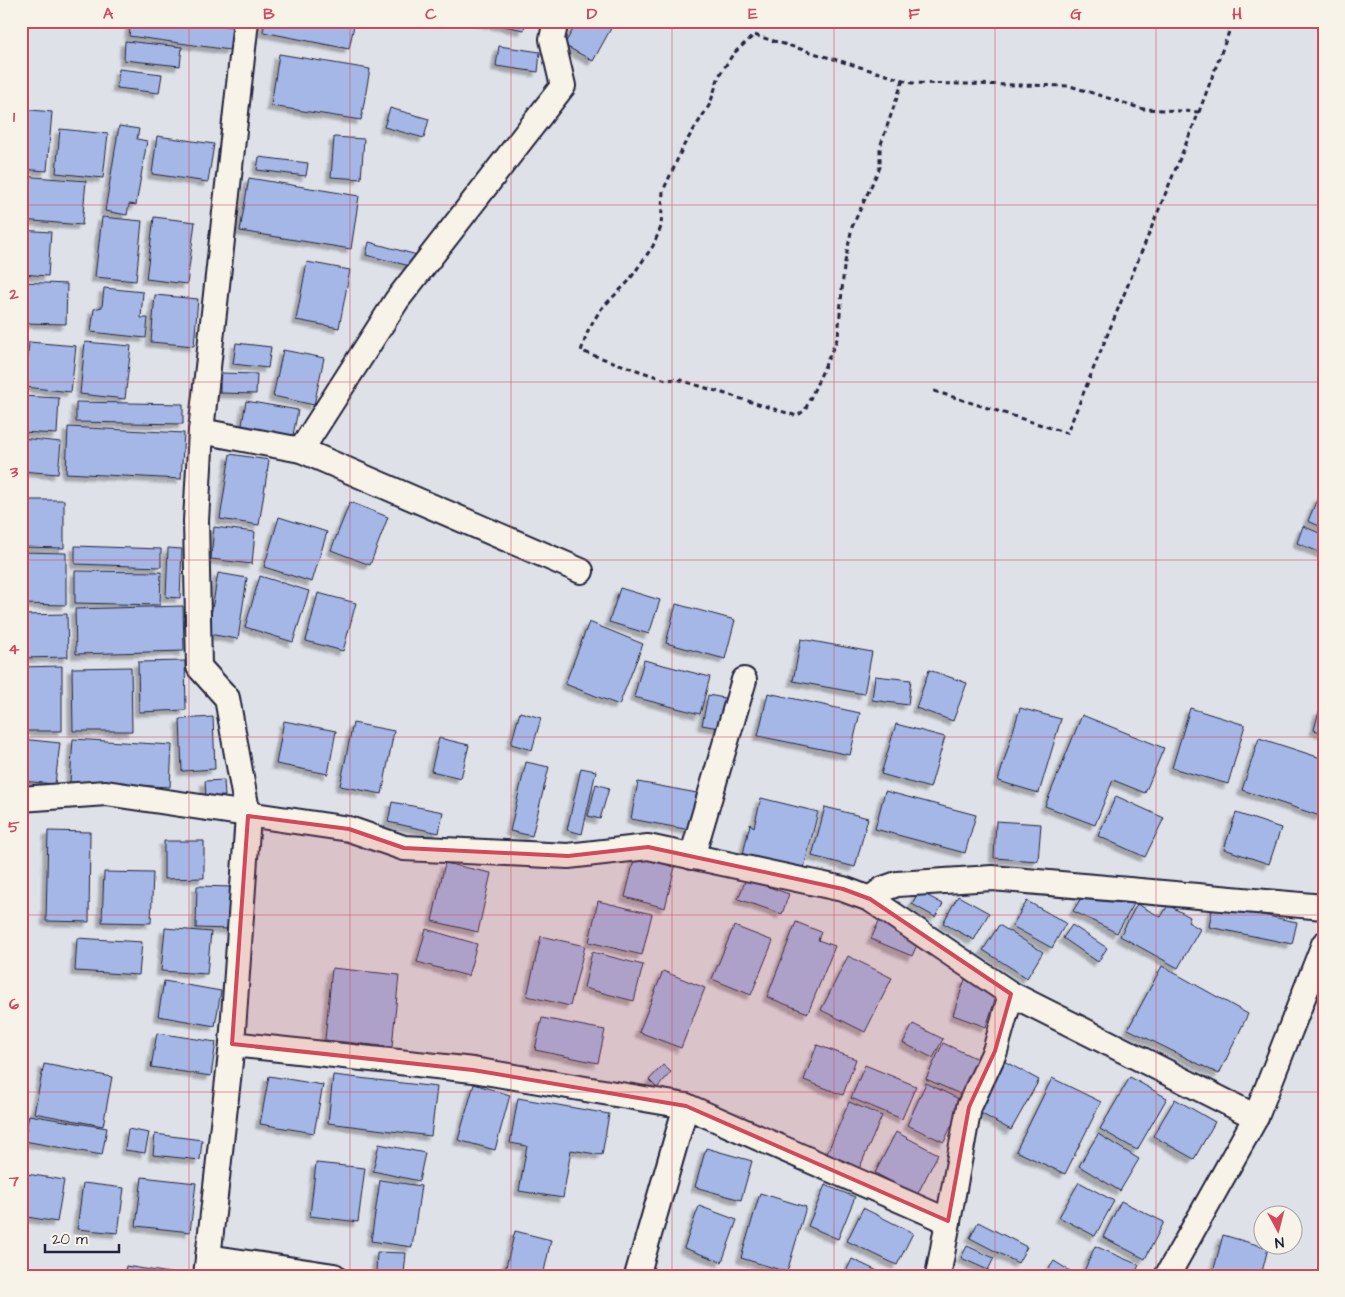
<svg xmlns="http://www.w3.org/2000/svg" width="1345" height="1297" viewBox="0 0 1345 1297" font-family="'Architects Daughter',sans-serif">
<defs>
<filter id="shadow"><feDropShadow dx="-4.5" dy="4.5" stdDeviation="1" flood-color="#0004"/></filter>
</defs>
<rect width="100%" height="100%" fill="#dee1e7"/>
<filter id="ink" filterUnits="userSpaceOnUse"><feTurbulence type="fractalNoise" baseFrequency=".02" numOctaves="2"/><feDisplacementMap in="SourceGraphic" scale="10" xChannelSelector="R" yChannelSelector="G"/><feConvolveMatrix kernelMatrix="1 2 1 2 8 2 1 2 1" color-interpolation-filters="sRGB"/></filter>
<g filter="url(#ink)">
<!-- building -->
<g fill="#a4b7e6" stroke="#22223b" filter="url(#shadow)">
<path d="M 131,21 L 194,21 L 233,27 L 230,50 L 129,36 Z"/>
<path d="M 265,21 L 355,21 L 349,49 L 263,32 Z"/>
<path d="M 478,21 L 526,21 L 524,30 Z"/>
<path d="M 578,21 L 615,21 L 593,61 L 564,45 Z"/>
<path d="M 125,41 L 182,47 L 180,66 L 124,60 Z"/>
<path d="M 499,46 L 540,52 L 538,72 L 496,66 Z"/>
<path d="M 279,54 L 370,69 L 361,120 L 271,106 Z"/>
<path d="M 119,69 L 162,74 L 159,93 L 117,88 Z"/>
<path d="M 390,108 L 429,119 L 424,138 L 384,127 Z"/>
<path d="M 21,109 L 52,112 L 47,171 L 21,169 Z"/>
<path d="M 119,126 L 139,129 L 137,139 L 147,141 L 136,205 L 129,204 L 127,215 L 105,211 Z"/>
<path d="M 60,129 L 108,134 L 103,178 L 56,173 Z"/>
<path d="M 157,136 L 214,144 L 208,182 L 152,174 Z"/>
<path d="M 334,137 L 364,139 L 361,179 L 331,177 Z"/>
<path d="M 259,157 L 308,163 L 306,176 L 257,170 Z"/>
<path d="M 21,176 L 86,181 L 82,225 L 21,220 Z"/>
<path d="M 249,178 L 359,196 L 351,249 L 240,231 Z"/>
<path d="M 102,217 L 142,221 L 136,281 L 95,277 Z"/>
<path d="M 154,217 L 195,222 L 187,284 L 146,279 Z"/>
<path d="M 21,230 L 51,232 L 48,276 L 21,274 Z"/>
<path d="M 369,242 L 417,255 L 414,267 L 366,255 Z"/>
<path d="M 307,262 L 350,270 L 339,328 L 296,320 Z"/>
<path d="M 21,282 L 67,284 L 66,324 L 21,323 Z"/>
<path d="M 104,288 L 143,292 L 141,318 L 148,318 L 146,338 L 91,332 L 94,309 L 102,307 Z"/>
<path d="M 155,295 L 198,299 L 194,346 L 151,342 Z"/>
<path d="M 21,339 L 25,339 L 24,357 L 21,356 Z"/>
<path d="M 29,342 L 76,346 L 71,392 L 25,387 Z"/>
<path d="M 85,342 L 131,346 L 125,399 L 80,394 Z"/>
<path d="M 236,343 L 271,347 L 268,368 L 233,364 Z"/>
<path d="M 283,350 L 324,358 L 314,405 L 273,396 Z"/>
<path d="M 220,373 L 257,374 L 256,394 L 220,393 Z"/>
<path d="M 21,396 L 59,398 L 57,434 L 21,432 Z"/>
<path d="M 246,401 L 298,410 L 292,440 L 241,431 Z"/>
<path d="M 76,402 L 183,404 L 183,424 L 76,422 Z"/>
<path d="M 68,427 L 184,433 L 181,479 L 66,473 Z"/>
<path d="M 21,438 L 61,442 L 58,474 L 21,471 Z"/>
<path d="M 230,454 L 269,460 L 259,525 L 220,519 Z"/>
<path d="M 1318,497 L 1324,500 L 1324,528 L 1308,521 Z"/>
<path d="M 21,500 L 64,500 L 64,548 L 21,547 Z"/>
<path d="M 350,502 L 388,517 L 370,565 L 331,550 Z"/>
<path d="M 279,517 L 327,532 L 312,582 L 264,567 Z"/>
<path d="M 1303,526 L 1324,535 L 1324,554 L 1297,543 Z"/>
<path d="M 214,527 L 255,532 L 252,564 L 211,559 Z"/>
<path d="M 75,546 L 161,549 L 161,567 L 75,564 Z"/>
<path d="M 168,548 L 182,549 L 180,598 L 166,597 Z"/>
<path d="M 21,552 L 66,553 L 66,605 L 21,604 Z"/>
<path d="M 75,571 L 161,572 L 160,605 L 75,603 Z"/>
<path d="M 218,573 L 247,578 L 238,639 L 208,634 Z"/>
<path d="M 260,576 L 309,591 L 293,642 L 245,627 Z"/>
<path d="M 620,588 L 660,600 L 649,634 L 609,622 Z"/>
<path d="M 318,593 L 356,603 L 343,651 L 306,641 Z"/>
<path d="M 676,604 L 735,620 L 725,659 L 666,643 Z"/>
<path d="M 183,606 L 184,651 L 76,654 L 75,609 Z"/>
<path d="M 67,614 L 68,657 L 21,658 L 21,615 Z"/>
<path d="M 589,622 L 643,644 L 619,705 L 565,684 Z"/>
<path d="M 801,639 L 872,652 L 864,694 L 793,681 Z"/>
<path d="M 644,660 L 710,677 L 700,714 L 634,697 Z"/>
<path d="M 185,661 L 186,710 L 139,712 L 138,662 Z"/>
<path d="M 62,666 L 62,731 L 21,731 L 21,667 Z"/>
<path d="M 131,667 L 132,731 L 73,731 L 72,668 Z"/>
<path d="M 929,670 L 967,683 L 953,721 L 916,708 Z"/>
<path d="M 875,676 L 911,680 L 908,705 L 872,700 Z"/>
<path d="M 768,693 L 860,713 L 850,755 L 758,736 Z"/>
<path d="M 708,695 L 730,699 L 724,729 L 702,725 Z"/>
<path d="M 1020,708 L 1061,719 L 1039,793 L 998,781 Z"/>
<path d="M 1190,708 L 1245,725 L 1228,784 L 1172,768 Z"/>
<path d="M 1319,711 L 1324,712 L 1324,733 L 1314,730 Z"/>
<path d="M 520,712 L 541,718 L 532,750 L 511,744 Z"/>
<path d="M 1082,715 L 1164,748 L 1145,793 L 1113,780 L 1095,825 L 1045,806 Z"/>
<path d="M 213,717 L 215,769 L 182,771 L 180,719 Z"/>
<path d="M 284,721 L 336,731 L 328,774 L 276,764 Z"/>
<path d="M 353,723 L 394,731 L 382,794 L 340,786 Z"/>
<path d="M 896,724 L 945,737 L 930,788 L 881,774 Z"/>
<path d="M 439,738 L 469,745 L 461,778 L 431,771 Z"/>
<path d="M 1259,738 L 1324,759 L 1324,811 L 1320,816 L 1242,790 Z"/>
<path d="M 21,739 L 60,743 L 55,784 L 21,781 Z"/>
<path d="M 73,739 L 172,745 L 170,787 L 70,782 Z"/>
<path d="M 526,762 L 549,767 L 532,836 L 510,831 Z"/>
<path d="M 581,768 L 596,771 L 582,834 L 567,830 Z"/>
<path d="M 224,780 L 225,796 L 206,797 L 205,781 Z"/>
<path d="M 638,782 L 697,793 L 690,830 L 631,819 Z"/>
<path d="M 596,784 L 609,788 L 600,819 L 588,816 Z"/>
<path d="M 885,791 L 976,815 L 965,853 L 875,829 Z"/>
<path d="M 1116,796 L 1164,818 L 1145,857 L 1098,836 Z"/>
<path d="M 761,798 L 818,812 L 804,868 L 743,854 L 750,824 L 754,827 Z"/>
<path d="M 392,802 L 443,812 L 439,833 L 388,822 Z"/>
<path d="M 825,807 L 868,818 L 855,867 L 812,856 Z"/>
<path d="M 1236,813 L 1281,828 L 1269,864 L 1224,849 Z"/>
<path d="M 996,821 L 1041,824 L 1038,861 L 994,858 Z"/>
<path d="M 21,831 L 25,831 L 22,868 L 21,868 Z"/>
<path d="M 48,831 L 90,832 L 89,922 L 46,921 Z"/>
<path d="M 164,841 L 204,841 L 204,878 L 164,879 Z"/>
<path d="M 635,856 L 675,867 L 665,908 L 625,897 Z"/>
<path d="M 445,863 L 491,873 L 478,932 L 432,921 Z"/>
<path d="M 104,872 L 153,873 L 151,923 L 102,922 Z"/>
<path d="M 746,879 L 789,894 L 782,914 L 738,899 Z"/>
<path d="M 197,886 L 233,887 L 231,929 L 196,928 Z"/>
<path d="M 1086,890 L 1107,901 L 1113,893 L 1134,904 L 1117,933 L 1073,911 Z"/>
<path d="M 919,891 L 943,904 L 935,917 L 912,904 Z"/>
<path d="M 958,896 L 989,913 L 974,940 L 943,923 Z"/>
<path d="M 598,901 L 652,914 L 642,955 L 589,942 Z"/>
<path d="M 1027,901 L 1066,923 L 1052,948 L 1012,926 Z"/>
<path d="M 1137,904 L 1161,917 L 1168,905 L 1190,917 L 1188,922 L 1200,929 L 1178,968 L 1120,936 Z"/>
<path d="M 1213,905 L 1297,922 L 1292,944 L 1209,927 Z"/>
<path d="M 879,921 L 920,938 L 912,956 L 871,939 Z"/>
<path d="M 796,922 L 821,932 L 818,940 L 835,946 L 808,1013 L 767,997 Z"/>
<path d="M 999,925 L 1043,952 L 1027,978 L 983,950 Z"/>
<path d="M 1072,925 L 1107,948 L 1098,962 L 1063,938 Z"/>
<path d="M 734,926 L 773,941 L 751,995 L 712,979 Z"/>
<path d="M 165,928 L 211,932 L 207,974 L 161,971 Z"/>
<path d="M 426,929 L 477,944 L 468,976 L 417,962 Z"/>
<path d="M 541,936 L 585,946 L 570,1006 L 527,996 Z"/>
<path d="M 77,938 L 142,942 L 139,975 L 75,971 Z"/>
<path d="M 592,952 L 643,965 L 634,1001 L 584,988 Z"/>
<path d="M 848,956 L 892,978 L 865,1032 L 821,1010 Z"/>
<path d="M 1162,966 L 1248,1014 L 1219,1074 L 1128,1029 Z"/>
<path d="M 332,968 L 399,975 L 392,1047 L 325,1040 Z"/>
<path d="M 1324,969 L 1324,998 L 1309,991 Z"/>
<path d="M 663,971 L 705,988 L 681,1048 L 639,1032 Z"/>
<path d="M 965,979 L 998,991 L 986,1027 L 953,1015 Z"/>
<path d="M 164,981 L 221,991 L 215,1026 L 158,1016 Z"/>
<path d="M 21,988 L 25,988 L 23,1031 L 21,1030 Z"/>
<path d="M 542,1018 L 605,1030 L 598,1063 L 535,1050 Z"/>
<path d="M 913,1024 L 943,1039 L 933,1058 L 903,1043 Z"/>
<path d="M 157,1033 L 216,1042 L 211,1076 L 151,1067 Z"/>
<path d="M 943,1043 L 984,1062 L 967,1097 L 926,1079 Z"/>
<path d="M 817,1045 L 856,1059 L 843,1095 L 804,1080 Z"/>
<path d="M 1000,1059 L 1039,1080 L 1011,1130 L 973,1109 Z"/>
<path d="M 44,1064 L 112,1077 L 103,1126 L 34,1113 Z"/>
<path d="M 663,1065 L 671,1072 L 657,1088 L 649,1080 Z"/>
<path d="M 865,1065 L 916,1086 L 902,1119 L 851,1098 Z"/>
<path d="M 21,1075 L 24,1075 L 21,1099 Z"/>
<path d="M 333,1075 L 437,1087 L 431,1136 L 328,1123 Z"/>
<path d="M 269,1076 L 323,1085 L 314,1133 L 260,1124 Z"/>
<path d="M 1130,1077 L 1167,1098 L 1137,1150 L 1100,1129 Z"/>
<path d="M 1052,1078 L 1101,1102 L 1065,1174 L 1016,1151 Z"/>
<path d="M 926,1083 L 963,1101 L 944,1142 L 907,1125 Z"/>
<path d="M 474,1084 L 510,1095 L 495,1150 L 458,1140 Z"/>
<path d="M 518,1098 L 609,1114 L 602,1155 L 571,1150 L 563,1198 L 519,1191 L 527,1146 L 510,1143 Z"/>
<path d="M 1175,1099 L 1215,1122 L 1194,1159 L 1153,1136 Z"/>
<path d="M 849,1102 L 882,1116 L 859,1169 L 826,1156 Z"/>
<path d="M 29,1115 L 107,1128 L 102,1155 L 24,1141 Z"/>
<path d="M 128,1129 L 149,1133 L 145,1153 L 125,1150 Z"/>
<path d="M 896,1132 L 938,1154 L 917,1195 L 875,1173 Z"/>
<path d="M 155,1134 L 202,1140 L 200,1160 L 153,1155 Z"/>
<path d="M 1098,1134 L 1139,1159 L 1120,1191 L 1079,1166 Z"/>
<path d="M 379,1144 L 425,1153 L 419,1181 L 373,1171 Z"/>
<path d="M 706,1148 L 752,1161 L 741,1200 L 695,1187 Z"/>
<path d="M 316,1163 L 365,1168 L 358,1222 L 310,1216 Z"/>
<path d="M 21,1173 L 64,1180 L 57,1222 L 21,1216 Z"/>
<path d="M 142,1177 L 196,1183 L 190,1232 L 136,1226 Z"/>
<path d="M 380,1180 L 421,1186 L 412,1247 L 371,1241 Z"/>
<path d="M 1079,1182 L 1114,1201 L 1095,1236 L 1059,1217 Z"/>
<path d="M 83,1183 L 124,1188 L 118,1233 L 77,1229 Z"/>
<path d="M 825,1185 L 855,1197 L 838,1239 L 808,1226 Z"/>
<path d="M 760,1193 L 806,1207 L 787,1272 L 741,1258 Z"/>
<path d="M 1121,1201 L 1164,1222 L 1145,1259 L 1103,1237 Z"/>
<path d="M 699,1206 L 737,1220 L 722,1262 L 684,1248 Z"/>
<path d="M 863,1208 L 913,1233 L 897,1265 L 847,1241 Z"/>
<path d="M 978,1222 L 1027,1247 L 1018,1263 L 970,1238 Z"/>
<path d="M 515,1231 L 551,1240 L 543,1276 L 504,1275 Z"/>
<path d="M 1223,1235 L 1268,1248 L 1261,1276 L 1212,1276 Z"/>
<path d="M 967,1246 L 994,1258 L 988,1270 L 961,1258 Z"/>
<path d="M 1095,1246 L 1139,1265 L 1134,1276 L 1082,1276 Z"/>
<path d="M 377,1252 L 406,1253 L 404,1274 L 376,1272 Z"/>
<path d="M 852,1259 L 888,1276 L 844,1276 Z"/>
<path d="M 1054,1261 L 1078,1276 L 1044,1276 Z"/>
<path d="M 126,1266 L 182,1275 L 182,1276 L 124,1276 Z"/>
</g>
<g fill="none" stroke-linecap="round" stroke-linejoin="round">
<defs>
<g id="minor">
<path d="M 201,431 L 301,450 L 581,571"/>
<path d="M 301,450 L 397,300 L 563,86 L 552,39 L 556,21"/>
<path d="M 21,799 L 106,793 L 349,829 L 404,848 L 568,856 L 648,847 L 843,889 L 870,899 L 1011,994 L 1256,1117"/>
<path d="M 692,857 L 744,680"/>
<path d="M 870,899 L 883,889 L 897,884 L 992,878 L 1324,907"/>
<path d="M 232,1044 L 473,1070 L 686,1106 L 948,1221"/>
<path d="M 208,1257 L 334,1276"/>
<path d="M 206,1276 L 232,1044 L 248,816 L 227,698 L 199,667 L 196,521 L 201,431 L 246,21"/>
<path d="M 637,1276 L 686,1106"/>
<path d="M 938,1276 L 969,1107 L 995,1051 L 1011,994"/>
<path d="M 1167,1276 L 1256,1117 L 1324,944"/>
</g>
</defs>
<!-- minor casing -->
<use href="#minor" stroke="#22223b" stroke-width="28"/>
<!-- path -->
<g stroke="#22223b" stroke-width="3" stroke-dasharray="5 4" stroke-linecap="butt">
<path d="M 903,80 L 880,147 L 880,167 L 852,227 L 844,267 L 838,337 L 805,410 L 797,416 L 677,379 L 666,380 L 581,351 L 589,328 L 601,309 L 628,282 L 653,246 L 661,227 L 663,191 L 684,145 L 710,104 L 719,76 L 733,54 L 754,35 L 903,80 L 912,83 L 1070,86 L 1143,109 L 1199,112"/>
<path d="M 934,391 L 1067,433 L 1199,112 L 1233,21"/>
</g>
<!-- minor -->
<use href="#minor" stroke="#f7f3e8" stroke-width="24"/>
</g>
</g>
<!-- marked area -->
<path fill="#d1495b" fill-opacity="0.2" stroke="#d1495b" stroke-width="4" stroke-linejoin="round" d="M 248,816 L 349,829 L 404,848 L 568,856 L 648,847 L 843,889 L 870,899 L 1011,994 L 995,1051 L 969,1107 L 948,1221 L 686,1106 L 473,1070 L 232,1044 Z"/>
<!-- grid -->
<path fill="none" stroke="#d1495b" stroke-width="1" stroke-opacity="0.55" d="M 189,21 L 189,1276M 350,21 L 350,1276M 511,21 L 511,1276M 672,21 L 672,1276M 834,21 L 834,1276M 995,21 L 995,1276M 1156,21 L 1156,1276M 21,205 L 1324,205M 21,382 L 1324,382M 21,560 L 1324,560M 21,737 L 1324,737M 21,915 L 1324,915M 21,1092 L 1324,1092"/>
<!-- margin -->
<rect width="1345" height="1297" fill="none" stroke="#f7f3e8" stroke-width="55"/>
<!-- north arrow -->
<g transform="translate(1278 1230) rotate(173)"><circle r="24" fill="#f7f3e8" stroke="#a29fa3"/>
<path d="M0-4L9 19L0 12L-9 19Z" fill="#d1495b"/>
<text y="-8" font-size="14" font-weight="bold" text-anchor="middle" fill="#22223b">N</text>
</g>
<!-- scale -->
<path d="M45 1244v8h74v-8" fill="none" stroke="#22223b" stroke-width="2.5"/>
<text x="52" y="1244" font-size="15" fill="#22223b" stroke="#f7f3e8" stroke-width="4" paint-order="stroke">20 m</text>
<rect x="28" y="28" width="1290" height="1242" fill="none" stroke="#d1495b" stroke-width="2"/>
<g font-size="16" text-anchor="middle" font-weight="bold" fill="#d1495b">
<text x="108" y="19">A</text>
<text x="269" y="19">B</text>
<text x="431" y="19">C</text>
<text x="592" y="19">D</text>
<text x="753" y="19">E</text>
<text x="914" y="19">F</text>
<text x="1076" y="19">G</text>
<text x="1237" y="19">H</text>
<text x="14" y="122">1</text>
<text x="14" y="299">2</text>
<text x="14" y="477">3</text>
<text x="14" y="654">4</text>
<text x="14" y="832">5</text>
<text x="14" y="1009">6</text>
<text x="14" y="1186">7</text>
</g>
</svg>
